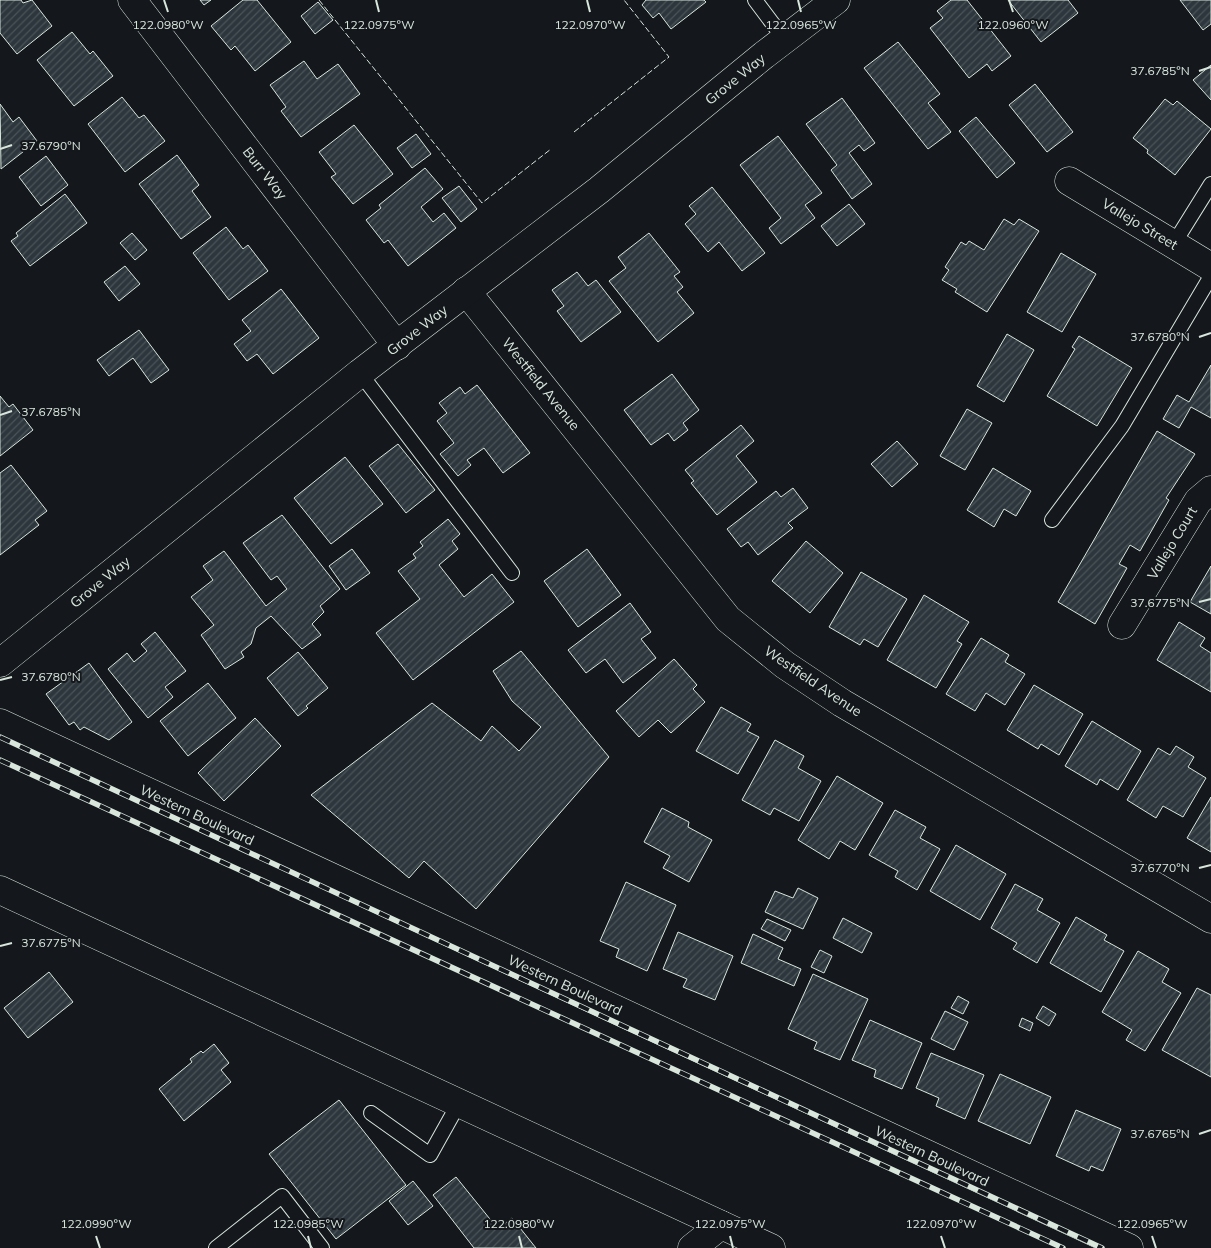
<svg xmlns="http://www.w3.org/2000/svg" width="1211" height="1248" viewBox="0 0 1211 1248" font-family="Mulish,sans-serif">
<defs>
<pattern id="building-hatch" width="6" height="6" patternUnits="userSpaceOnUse" patternTransform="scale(1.25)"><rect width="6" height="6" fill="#2c363c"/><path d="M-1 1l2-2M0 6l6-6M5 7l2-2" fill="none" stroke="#4a5358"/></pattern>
</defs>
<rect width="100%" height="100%" fill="#14181c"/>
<!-- building -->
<g fill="url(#building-hatch)" stroke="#d8e6dc">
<path d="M 0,0 L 21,0 L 23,3 L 32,0 L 52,26 L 17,54 L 0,33 Z"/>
<path d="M 200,0 L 211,0 L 204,5 Z"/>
<path d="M 243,0 L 257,0 L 291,42 L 255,71 L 235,46 L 231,50 L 211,26 Z"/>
<path d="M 646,0 L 704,0 L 706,2 L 671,29 L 659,13 L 653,18 L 642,5 Z"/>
<path d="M 951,0 L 967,0 L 1011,56 L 992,71 L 987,64 L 969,78 L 930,28 L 943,18 L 937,11 Z"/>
<path d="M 1008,0 L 1068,0 L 1078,13 L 1041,42 Z"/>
<path d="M 1180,0 L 1211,0 L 1211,24 L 1203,30 Z"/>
<path d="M 318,2 L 333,20 L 315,34 L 301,16 Z"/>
<path d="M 72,32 L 90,54 L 93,51 L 113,76 L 74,106 L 37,60 Z"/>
<path d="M 898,42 L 940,94 L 928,103 L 951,132 L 928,149 L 864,68 Z"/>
<path d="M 304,61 L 317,79 L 338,64 L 360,94 L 301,137 L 281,111 L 286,107 L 270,85 Z"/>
<path d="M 1211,65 L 1211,100 L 1193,80 Z"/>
<path d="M 1035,84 L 1073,132 L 1047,152 L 1009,105 Z"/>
<path d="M 122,97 L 139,118 L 144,115 L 165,141 L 125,172 L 88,124 Z"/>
<path d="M 842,98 L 875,143 L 864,151 L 859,145 L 849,153 L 872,184 L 852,199 L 831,170 L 837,165 L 806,124 Z"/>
<path d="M 1165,99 L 1173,105 L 1177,101 L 1211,129 L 1175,175 L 1147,153 L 1148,150 L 1133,138 Z"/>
<path d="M 0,104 L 13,122 L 19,117 L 37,141 L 1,169 Z"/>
<path d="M 976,117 L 1015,163 L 997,178 L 959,131 Z"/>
<path d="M 354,125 L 393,174 L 353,204 L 331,177 L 336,174 L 319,152 Z"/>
<path d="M 416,134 L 431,154 L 412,168 L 397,148 Z"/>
<path d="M 778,136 L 822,193 L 805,205 L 815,218 L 781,244 L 769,228 L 781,218 L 740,165 Z"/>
<path d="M 177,155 L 199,185 L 192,191 L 211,217 L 181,239 L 139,184 Z"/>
<path d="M 46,156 L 68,185 L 41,206 L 19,177 Z"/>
<path d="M 425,168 L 443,189 L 421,207 L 433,222 L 444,213 L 456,228 L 408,266 L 388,240 L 384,243 L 366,220 L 381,208 L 379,205 Z"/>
<path d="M 459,186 L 477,209 L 461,222 L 442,198 Z"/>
<path d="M 712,187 L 765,253 L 742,271 L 719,242 L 708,252 L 685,224 L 696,214 L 689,206 Z"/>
<path d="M 65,194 L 87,223 L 30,266 L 11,241 L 18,236 L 16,233 Z"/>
<path d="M 849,204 L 865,224 L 837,246 L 821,226 Z"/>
<path d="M 1004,219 L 1014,225 L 1019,219 L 1039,231 L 987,312 L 955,292 L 957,289 L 942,280 L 949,270 L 945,267 L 961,242 L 966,245 L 969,241 L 984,250 Z"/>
<path d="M 226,227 L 243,249 L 248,245 L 268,271 L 229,300 L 193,253 Z"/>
<path d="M 132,233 L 147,250 L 135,260 L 120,243 Z"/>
<path d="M 649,233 L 680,272 L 674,276 L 683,287 L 677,292 L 694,313 L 658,342 L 609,281 L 626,268 L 618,257 Z"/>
<path d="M 1061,253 L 1096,274 L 1062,332 L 1027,312 Z"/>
<path d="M 125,266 L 140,284 L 119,301 L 104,282 Z"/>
<path d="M 577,272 L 588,286 L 596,280 L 621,312 L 581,342 L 557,311 L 564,306 L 552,290 Z"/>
<path d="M 281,289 L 319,338 L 273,374 L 257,354 L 247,361 L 234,344 L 251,331 L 242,320 Z"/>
<path d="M 139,330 L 169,370 L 151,383 L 133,358 L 109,376 L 97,360 Z"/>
<path d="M 1007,334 L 1034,350 L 1004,402 L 977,386 Z"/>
<path d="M 1079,336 L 1132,368 L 1097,426 L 1047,396 L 1075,349 L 1072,347 Z"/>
<path d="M 1211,365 L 1211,418 L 1191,407 L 1179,428 L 1163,419 L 1177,395 L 1189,402 Z"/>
<path d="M 672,374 L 699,410 L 683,423 L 688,430 L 674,441 L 668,433 L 651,445 L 624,410 Z"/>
<path d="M 477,385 L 530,453 L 503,473 L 484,448 L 467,460 L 471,465 L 458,476 L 440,454 L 454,443 L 437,421 L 447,413 L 439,403 L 460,387 L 465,394 Z"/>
<path d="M 0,396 L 9,407 L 13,404 L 33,430 L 0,456 Z"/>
<path d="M 967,409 L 992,423 L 965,470 L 940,456 Z"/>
<path d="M 741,425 L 754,441 L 736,456 L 757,482 L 717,515 L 691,483 L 694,481 L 685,470 Z"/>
<path d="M 1157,431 L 1195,454 L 1166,498 L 1169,500 L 1140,551 L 1130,545 L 1119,564 L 1127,568 L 1095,624 L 1058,602 Z"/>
<path d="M 897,441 L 918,464 L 892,487 L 871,464 Z"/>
<path d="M 398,444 L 435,490 L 406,513 L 369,466 Z"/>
<path d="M 345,457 L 383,504 L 331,544 L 294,498 Z"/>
<path d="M 11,465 L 47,511 L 35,520 L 39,525 L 0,555 L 0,473 Z"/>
<path d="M 993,468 L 1031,491 L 1016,516 L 1004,509 L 994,527 L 967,510 Z"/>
<path d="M 793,488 L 808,508 L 788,523 L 793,528 L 758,555 L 748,542 L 741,547 L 727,529 L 776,491 L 781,497 Z"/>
<path d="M 282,515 L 340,589 L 320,606 L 324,612 L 312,624 L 321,635 L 302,649 L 271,616 L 256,628 L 251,644 L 241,652 L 244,657 L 225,669 L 201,635 L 214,625 L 191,597 L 213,580 L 203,566 L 224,551 L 266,606 L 287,589 L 277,576 L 271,580 L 243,543 Z"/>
<path d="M 448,519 L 460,534 L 452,541 L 458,549 L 439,565 L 464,597 L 492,574 L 514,602 L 413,680 L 376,633 L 420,599 L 398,571 L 416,558 L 413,554 L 423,546 L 420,542 Z"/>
<path d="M 806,541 L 843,573 L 810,613 L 772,581 Z"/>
<path d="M 352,549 L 370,573 L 346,590 L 329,566 Z"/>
<path d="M 587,549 L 621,595 L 578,627 L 544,581 Z"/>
<path d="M 1211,566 L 1211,614 L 1190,602 Z"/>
<path d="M 861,572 L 907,599 L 878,647 L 864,639 L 860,645 L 829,627 Z"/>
<path d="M 924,595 L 969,622 L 957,641 L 962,644 L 936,688 L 887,660 Z"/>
<path d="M 630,603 L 651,632 L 641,639 L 656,658 L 623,683 L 605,659 L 586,673 L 568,650 Z"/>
<path d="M 1179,622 L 1205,638 L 1200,646 L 1211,653 L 1211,692 L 1157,660 Z"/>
<path d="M 155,632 L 186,671 L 165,687 L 173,697 L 148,718 L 108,669 L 127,653 L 134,662 L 147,651 L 141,644 Z"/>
<path d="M 981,638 L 1009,655 L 1005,662 L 1025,674 L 1005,705 L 986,693 L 975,711 L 946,694 Z"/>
<path d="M 521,651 L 609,757 L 476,909 L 424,861 L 409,878 L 311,795 L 432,703 L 481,741 L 492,726 L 519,751 L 541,727 L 512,701 L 493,671 Z"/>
<path d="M 298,652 L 328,688 L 306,706 L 308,708 L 298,716 L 267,678 Z"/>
<path d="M 674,659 L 697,685 L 693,689 L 705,702 L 671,733 L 658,720 L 639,737 L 616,711 Z"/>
<path d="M 89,663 L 132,722 L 109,740 L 84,727 L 80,730 L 74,722 L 69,725 L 46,694 Z"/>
<path d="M 208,683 L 236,718 L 188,756 L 160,721 Z"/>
<path d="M 1034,685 L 1083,714 L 1059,755 L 1041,744 L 1038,749 L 1007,730 Z"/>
<path d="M 721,707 L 751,724 L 747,731 L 759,737 L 738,774 L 696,751 Z"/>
<path d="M 255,718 L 281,746 L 224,801 L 198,773 Z"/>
<path d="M 1092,721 L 1141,751 L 1118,790 L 1100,779 L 1097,785 L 1065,766 Z"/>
<path d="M 775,740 L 804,756 L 798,768 L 821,781 L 799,821 L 774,808 L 770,815 L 742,800 Z"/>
<path d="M 1176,746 L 1194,757 L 1188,767 L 1206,778 L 1183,817 L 1163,806 L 1156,818 L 1127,800 L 1158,748 L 1170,755 Z"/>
<path d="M 837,776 L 883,803 L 855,850 L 840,841 L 829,859 L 798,840 Z"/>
<path d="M 1211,797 L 1211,852 L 1187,838 Z"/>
<path d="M 662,808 L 689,822 L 688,827 L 712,840 L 689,882 L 663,868 L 670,856 L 644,842 Z"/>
<path d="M 895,810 L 926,827 L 920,838 L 940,849 L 917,890 L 895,877 L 898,871 L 869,855 Z"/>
<path d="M 956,845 L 1006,874 L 980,920 L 930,891 Z"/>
<path d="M 626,882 L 676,905 L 647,971 L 616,957 L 619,949 L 600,941 Z"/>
<path d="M 1015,884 L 1043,899 L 1037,910 L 1060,923 L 1037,963 L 1013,949 L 1017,943 L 991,928 Z"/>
<path d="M 798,888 L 818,898 L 803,929 L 765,912 L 775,891 L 793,898 Z"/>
<path d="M 1076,917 L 1107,935 L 1104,940 L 1124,951 L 1101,992 L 1050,963 Z"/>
<path d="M 843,918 L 872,933 L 862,953 L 833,938 Z"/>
<path d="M 767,919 L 791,930 L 785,941 L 761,929 Z"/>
<path d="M 678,932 L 733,956 L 715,1000 L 683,987 L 687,979 L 663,969 Z"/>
<path d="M 753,934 L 783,948 L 778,959 L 801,969 L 794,986 L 741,963 Z"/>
<path d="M 820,950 L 832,956 L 824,973 L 811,967 Z"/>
<path d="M 1138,951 L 1169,969 L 1162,982 L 1181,993 L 1145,1051 L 1126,1040 L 1132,1030 L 1102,1012 Z"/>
<path d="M 49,972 L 73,1002 L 28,1038 L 4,1008 Z"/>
<path d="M 813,974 L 868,999 L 840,1060 L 814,1049 L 817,1042 L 788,1029 Z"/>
<path d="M 1197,988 L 1211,995 L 1211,1077 L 1162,1050 Z"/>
<path d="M 958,996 L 969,1002 L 963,1014 L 951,1008 Z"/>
<path d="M 1043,1006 L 1056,1014 L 1049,1026 L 1036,1018 Z"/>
<path d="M 945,1011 L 968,1022 L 954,1050 L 931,1039 Z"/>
<path d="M 1022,1018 L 1033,1023 L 1030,1031 L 1019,1026 Z"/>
<path d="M 870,1020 L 922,1043 L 902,1089 L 874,1077 L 876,1070 L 852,1060 Z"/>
<path d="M 214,1044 L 229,1063 L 221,1070 L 231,1082 L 184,1121 L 159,1089 L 192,1062 L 190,1059 L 201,1051 L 203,1053 Z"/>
<path d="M 931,1053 L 984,1075 L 965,1119 L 936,1106 L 939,1098 L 916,1088 Z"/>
<path d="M 1000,1074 L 1051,1097 L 1030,1144 L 978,1121 Z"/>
<path d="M 339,1100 L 406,1185 L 336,1239 L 269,1154 Z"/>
<path d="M 1076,1110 L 1121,1129 L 1103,1171 L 1091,1166 L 1089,1171 L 1056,1156 Z"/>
<path d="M 456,1177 L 498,1229 L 512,1218 L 536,1248 L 474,1248 L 433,1195 Z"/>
<path d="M 413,1181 L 433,1206 L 408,1225 L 389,1201 Z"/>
</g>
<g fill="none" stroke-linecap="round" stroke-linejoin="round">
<defs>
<g id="service">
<path d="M 755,0 L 785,40"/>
<path d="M 1173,245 L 1211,184"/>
<path d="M 360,373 L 512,573"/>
<path d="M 1052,520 L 1122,426 L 1211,276"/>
<path d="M 371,1113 L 430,1155 L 459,1103"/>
<path d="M 216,1248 L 282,1196 L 322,1248"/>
</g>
<g id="minor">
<path d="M 132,0 L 397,346"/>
<path d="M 1069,181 L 1211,267"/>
<path d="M 466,291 L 728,619 L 785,665 L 842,703 L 1211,919"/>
<path d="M 1122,625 L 1198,501 L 1211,490"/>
<path d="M 0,723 L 1129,1248"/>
<path d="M 0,890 L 771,1248"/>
<path d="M 692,1248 L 721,1225"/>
</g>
<path id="tertiary" d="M 0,663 L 360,373 L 599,190 L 764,55 L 836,0"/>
</defs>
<!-- service casing -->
<use href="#service" stroke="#d8e6dc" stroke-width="16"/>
<!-- minor casing -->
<use href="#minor" stroke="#d8e6dc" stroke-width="29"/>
<!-- tertiary casing -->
<use href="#tertiary" stroke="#d8e6dc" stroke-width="29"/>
<!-- service -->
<use href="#service" stroke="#14181c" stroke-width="14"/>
<!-- minor -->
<use href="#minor" stroke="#14181c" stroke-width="28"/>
<!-- tertiary -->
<use href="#tertiary" stroke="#14181c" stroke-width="28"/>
<defs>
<g id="rail">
<path d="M 0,737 L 1102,1248"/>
<path d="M 0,760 L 1063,1248"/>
</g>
</defs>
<!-- rail casing -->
<use href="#rail" stroke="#d8e6dc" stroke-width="5.5"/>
<!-- rail -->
<use href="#rail" stroke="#14181c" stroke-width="4" stroke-dasharray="11" stroke-linecap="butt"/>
<!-- fence -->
<g stroke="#d8e6dc" stroke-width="1" stroke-dasharray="6 2.5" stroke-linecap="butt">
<path d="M 319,0 L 482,203 L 551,149"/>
<path d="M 574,132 L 669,57 L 624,0"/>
</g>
</g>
<!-- ticks -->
<path fill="none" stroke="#d8e6dc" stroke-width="2" d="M 164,0 L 168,12M 376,0 L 379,12M 587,0 L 590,12M 798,0 L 801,12M 1009,0 L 1013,12M 1199,71 L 1211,67M 0,149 L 12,145M 1199,337 L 1211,333M 0,415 L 12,411M 1199,602 L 1211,599M 0,680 L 12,677M 1199,868 L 1211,865M 0,946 L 12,943M 1199,1134 L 1211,1130M 96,1236 L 100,1248M 308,1236 L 311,1248M 519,1236 L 522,1248M 730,1236 L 733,1248M 941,1236 L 945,1248M 1152,1236 L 1156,1248"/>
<g text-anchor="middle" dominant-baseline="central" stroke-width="4" stroke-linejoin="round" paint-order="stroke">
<!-- street labels -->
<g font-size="14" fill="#d8e6dc" stroke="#14181c">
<text transform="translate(735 79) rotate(-39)">Grove Way</text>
<text transform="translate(265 173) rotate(52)">Burr Way</text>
<text transform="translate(1140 224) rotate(31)">Vallejo Street</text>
<text transform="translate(417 330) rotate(-38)">Grove Way</text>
<text transform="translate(541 384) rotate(51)">Westfield Avenue</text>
<text transform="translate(1172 543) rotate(-59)">Vallejo Court</text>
<text transform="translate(100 582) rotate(-39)">Grove Way</text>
<text transform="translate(813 681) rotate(34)">Westfield Avenue</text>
<text transform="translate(197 815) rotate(25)">Western Boulevard</text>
<text transform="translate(565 985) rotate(25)">Western Boulevard</text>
<text transform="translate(932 1156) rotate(25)">Western Boulevard</text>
</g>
</g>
<g font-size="12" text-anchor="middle" fill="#d8e6dc" stroke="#14181c" stroke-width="4" stroke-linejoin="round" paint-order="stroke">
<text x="168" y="29">122.0980°W</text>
<text x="379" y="29">122.0975°W</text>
<text x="590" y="29">122.0970°W</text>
<text x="801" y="29">122.0965°W</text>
<text x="1013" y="29">122.0960°W</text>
<text x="1160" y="75">37.6785°N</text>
<text x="51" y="150">37.6790°N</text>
<text x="1160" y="341">37.6780°N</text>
<text x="51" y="416">37.6785°N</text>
<text x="1160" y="607">37.6775°N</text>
<text x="51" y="681">37.6780°N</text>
<text x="1160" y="872">37.6770°N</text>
<text x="51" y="947">37.6775°N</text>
<text x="1160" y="1138">37.6765°N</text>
<text x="96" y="1228">122.0990°W</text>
<text x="308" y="1228">122.0985°W</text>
<text x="519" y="1228">122.0980°W</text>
<text x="730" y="1228">122.0975°W</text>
<text x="941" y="1228">122.0970°W</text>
<text x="1152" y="1228">122.0965°W</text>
</g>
</svg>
